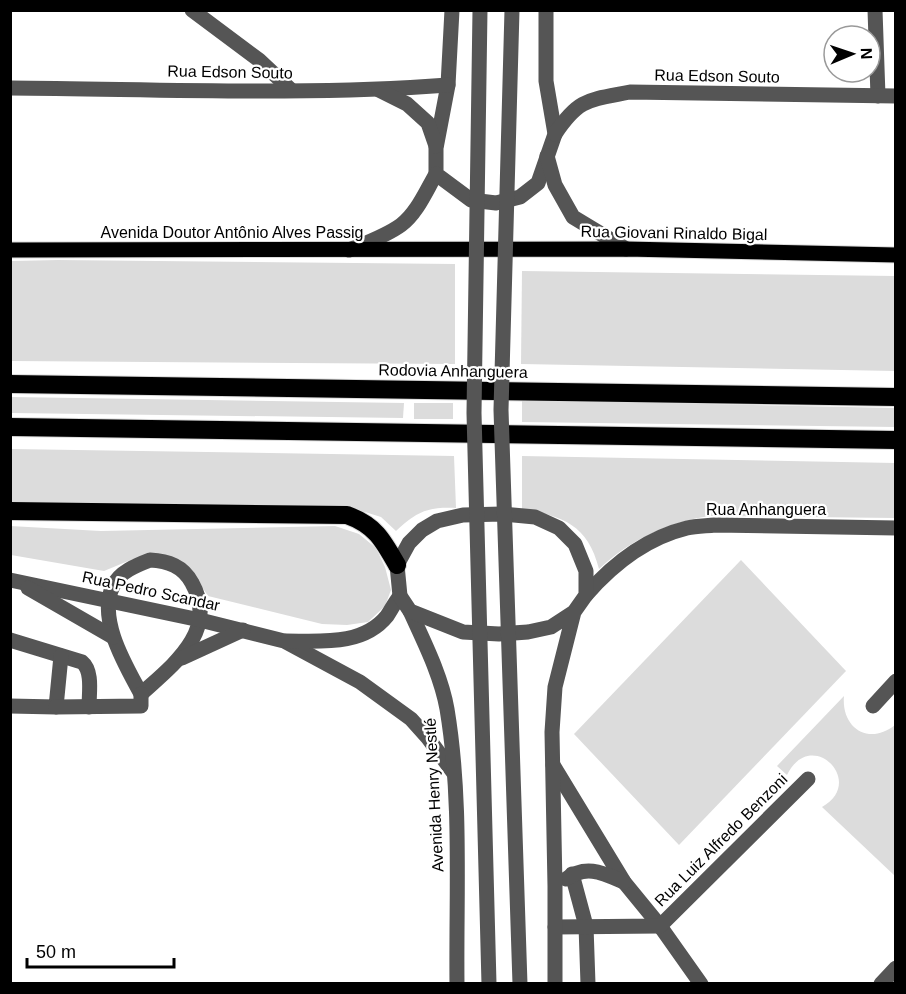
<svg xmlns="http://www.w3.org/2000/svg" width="906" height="994" viewBox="0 0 906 994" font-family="Arial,sans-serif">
<rect width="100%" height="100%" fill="#fff"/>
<!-- green -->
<g fill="#dcdcdc">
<path d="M 58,260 L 455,264 L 455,364 L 11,361 L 11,261 Z"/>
<path d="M 522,271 L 895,276 L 895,371 L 521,364 Z"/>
<path d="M 11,397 L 404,403 L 403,418 L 11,413 Z"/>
<path d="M 522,400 L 895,408 L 895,427 L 522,422 Z"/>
<rect x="414" y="403" width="39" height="16"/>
<path d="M 11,449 L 454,456 L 456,508 C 427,507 418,511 396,531 L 381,517 L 365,512 L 11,502 Z"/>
<path d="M 522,456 L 895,463 L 895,518 L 710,516 C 668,522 630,540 599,569 C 588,525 563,516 522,509 Z"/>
<path d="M 10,526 L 101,531 L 335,526 L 359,534 L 376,548 L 385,567 L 391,590 L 385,606 L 368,622 L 347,625 L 322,624 L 208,596 L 190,569 L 133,559 L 104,571 L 11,555 Z"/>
<path d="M 741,560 L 846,671 L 679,845 L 574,734 Z"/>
<path d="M 844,696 C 841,728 869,746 895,725 L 895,876 L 822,807 C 867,782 811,726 787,775 L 777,766 Z"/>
</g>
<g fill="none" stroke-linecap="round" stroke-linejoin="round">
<defs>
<path id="major" d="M 10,250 L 626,249 L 896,255"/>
<g id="highway">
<path d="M 10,384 L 896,397"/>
<path d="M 10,427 L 896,440"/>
<path d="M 10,511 L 347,515 C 375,525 383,540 397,565"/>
</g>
</defs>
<!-- major casing -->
<use href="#major" stroke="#dbdbdb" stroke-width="17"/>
<!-- highway casing -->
<use href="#highway" stroke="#dbdbdb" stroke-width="20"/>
<!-- minor -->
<g stroke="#555" stroke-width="15">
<path d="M 192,10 L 259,60 L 291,90"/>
<path d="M 452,10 L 448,85 L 436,148 L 436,174 L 471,200 L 496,203 L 520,197 L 538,183 L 555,134 L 546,81 L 546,10"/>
<path d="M 875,10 L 878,96"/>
<path d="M 10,88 C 156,89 303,96 448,85"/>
<path d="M 379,90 L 407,104 L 428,123 L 436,146"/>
<path d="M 555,134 C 579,98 589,100 630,92 L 896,96"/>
<path d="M 547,156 L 555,185 L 573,217 L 626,249"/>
<path d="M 349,250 C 366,243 386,236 401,225 C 417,213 426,191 436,174"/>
<path d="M 150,560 C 168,561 183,566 192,583 C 219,631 173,665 141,694 C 126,666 97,619 113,586 C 119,572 137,565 150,560 Z"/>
<path d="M 10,580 L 200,620 L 284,641 L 360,682 L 411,719 L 428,738 L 453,772"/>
<path d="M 28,588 L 113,637"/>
<path d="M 586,595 C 613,564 646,538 687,528 C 696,526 706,526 715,525 L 896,528"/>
<path d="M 410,611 C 424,642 441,675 447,709 C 462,799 456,893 457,984"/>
<path d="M 10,640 L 82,662 C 93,671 89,693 89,707"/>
<path d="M 286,641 C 320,641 363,646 387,616 C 391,610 395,602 400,596"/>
<path d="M 182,658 L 243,630"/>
<path d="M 10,706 L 56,707 L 61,656"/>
<path d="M 873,706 L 896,681"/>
<path d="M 56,707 L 141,706 L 141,694"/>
<path d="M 553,765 L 624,882 L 660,926 L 701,984"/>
<path d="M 572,874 L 586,926 L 588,984"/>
<path d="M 566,879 C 586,864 603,873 624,882"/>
<path d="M 555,927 L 660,926 L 808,779"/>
<path d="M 555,984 L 555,886 L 552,732 L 555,687 L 574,612 L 586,595 L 586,571 L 575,544 L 559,528 L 535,517 L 502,514 L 463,515 L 437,521 L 422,530 L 409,543 L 397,565 L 400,596 L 410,611 L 463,632 L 499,634 L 528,632 L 551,627 L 574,612"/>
<path d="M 881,984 L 896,968"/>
</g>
<!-- major -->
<use href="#major" stroke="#000" stroke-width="15"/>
<!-- highway -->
<use href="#highway" stroke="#000" stroke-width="18"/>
<!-- minor-bridge -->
<g stroke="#555" stroke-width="15">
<path d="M 480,10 L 474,413 L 489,984"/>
<path d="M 512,10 L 501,410 L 520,984"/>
</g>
</g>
<g text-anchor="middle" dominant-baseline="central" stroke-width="4.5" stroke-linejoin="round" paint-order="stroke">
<!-- street labels -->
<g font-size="16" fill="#000" stroke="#fff">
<text transform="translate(230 72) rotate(1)">Rua Edson Souto</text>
<text transform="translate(717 76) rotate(1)">Rua Edson Souto</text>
<text x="232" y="232">Avenida Doutor Antônio Alves Passig</text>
<text transform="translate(674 233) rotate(1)">Rua Giovani Rinaldo Bigal</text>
<text transform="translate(453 371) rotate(1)">Rodovia Anhanguera</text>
<text x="766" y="509">Rua Anhanguera</text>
<text transform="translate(151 591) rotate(12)">Rua Pedro Scandar</text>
<text transform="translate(434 795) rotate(-93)">Avenida Henry Nestlé</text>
<text transform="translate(721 840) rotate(-45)">Rua Luiz Alfredo Benzoni</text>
</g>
</g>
<!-- border -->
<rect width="906" height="994" fill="none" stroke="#000000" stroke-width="24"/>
<!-- north arrow -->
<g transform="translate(852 54) rotate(88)"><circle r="28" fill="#ffffff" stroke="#999999" stroke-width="1.5"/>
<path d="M0-4.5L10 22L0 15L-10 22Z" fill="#000000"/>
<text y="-9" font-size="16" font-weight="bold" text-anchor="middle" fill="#000000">N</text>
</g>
<!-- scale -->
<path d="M27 958v9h147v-9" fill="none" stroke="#000000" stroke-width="3"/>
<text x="36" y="958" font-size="18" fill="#000000" stroke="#ffffff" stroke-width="4.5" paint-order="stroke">50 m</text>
</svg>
